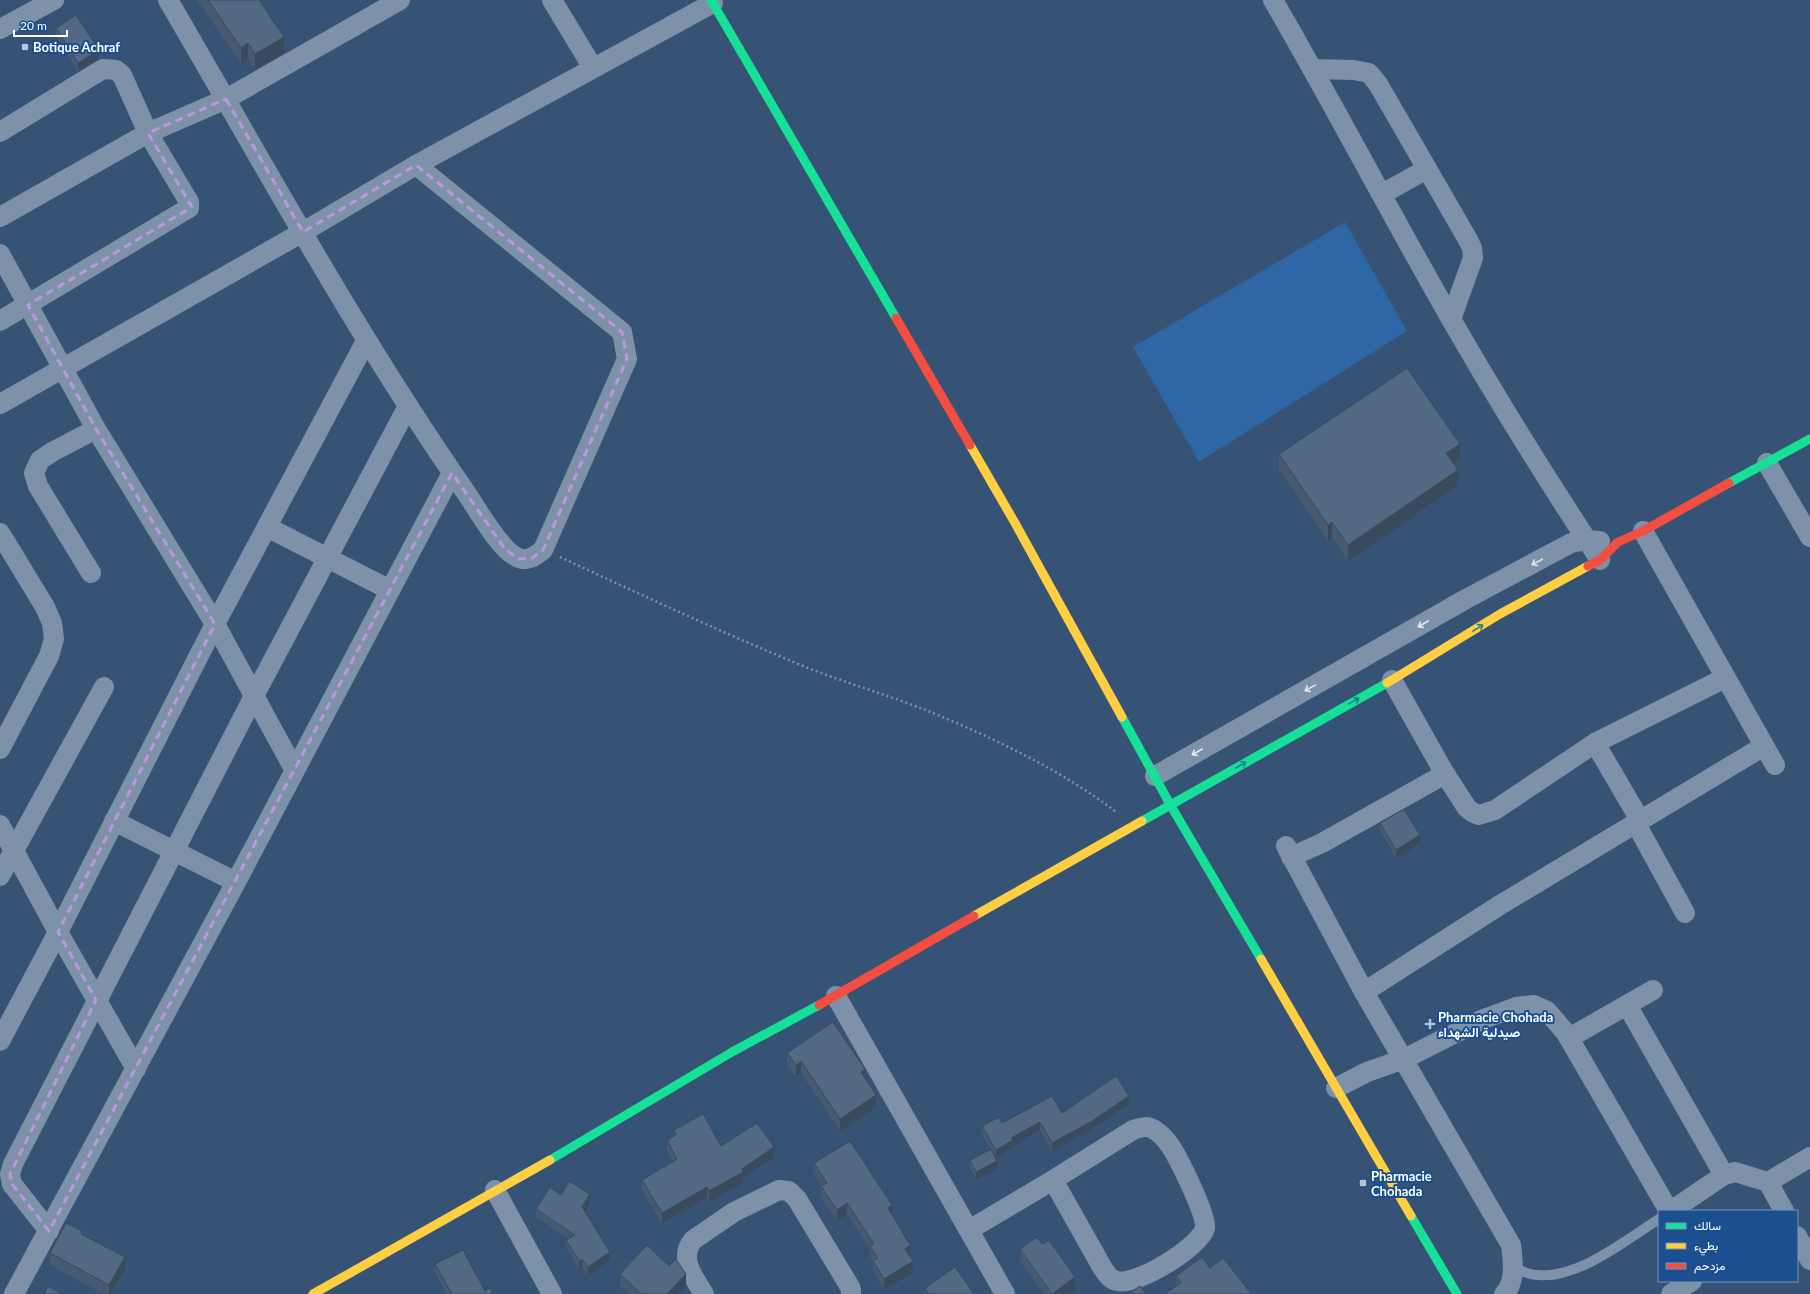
<svg xmlns="http://www.w3.org/2000/svg" width="1810" height="1294" viewBox="0 0 1810 1294" font-family="Lato,Vazirmatn,sans-serif">
<rect width="100%" height="100%" fill="#365274"/>
<!-- green -->
<path fill="#2f66a5" d="M 1345,222 L 1407,331 L 1199,462 L 1133,347 Z"/>
<g fill="none" stroke-linecap="round" stroke-linejoin="round">
<!-- path -->
<path stroke="#7d92a8" stroke-width="2.5" stroke-dasharray="2 3" stroke-linecap="butt" d="M 560,557 C 644,596 727,635 813,670 C 848,683 883,694 918,707 C 985,734 1059,768 1116,812"/>
<!-- lane -->
<path stroke="#7d92a8" stroke-width="10" d="M 1514,1268 C 1521,1271 1530,1275 1538,1275 C 1578,1279 1626,1240 1659,1219"/>
<!-- street -->
<g stroke="#7d92a8" stroke-width="20">
<path d="M 168,0 C 265,166 357,336 467,494 C 477,509 502,553 519,558 C 529,562 536,555 543,550 L 627,359 L 622,332 L 416,165 L 713,3"/>
<path d="M 552,0 L 593,68"/>
<path d="M 1273,0 C 1334,105 1390,213 1451,319 C 1498,401 1548,481 1600,560"/>
<path d="M 0,29 L 54,0"/>
<path d="M 1313,69 L 1354,70 L 1369,73 L 1378,84 L 1467,238 L 1472,248 L 1473,258 L 1451,319"/>
<path d="M 0,132 L 103,69 L 116,70 L 122,75 L 148,133 L 226,99 L 400,0"/>
<path d="M 1382,194 L 1427,169"/>
<path d="M 0,217 L 148,133 L 189,202 L 189,208 L 0,321"/>
<path d="M 0,254 L 96,429 L 215,624 L 294,769"/>
<path d="M 0,404 L 303,232 L 416,165"/>
<path d="M 1767,463 L 1810,537"/>
<path d="M 267,527 L 390,590"/>
<path d="M 1643,531 L 1775,765"/>
<path d="M 0,533 L 45,607 L 52,623 L 54,639 L 49,656 L 0,749"/>
<path d="M 91,573 L 38,486 L 34,473 L 40,460 L 52,452 L 96,429"/>
<path d="M 1392,680 L 1445,774 L 1467,808 L 1472,812 L 1479,815 L 1495,810 L 1595,743 L 1725,678"/>
<path d="M 1595,743 L 1640,820"/>
<path d="M 1155,776 L 1466,599 L 1571,543 L 1587,540 L 1600,541"/>
<path d="M 114,821 L 236,882"/>
<path d="M 1635,822 L 1685,913"/>
<path d="M 0,825 L 58,932 L 136,1069"/>
<path d="M 1286,846 L 1364,992 L 1511,1245 C 1513,1260 1516,1283 1504,1294"/>
<path d="M 1291,857 L 1322,843 L 1445,774"/>
<path d="M 0,876 L 104,687"/>
<path d="M 1364,992 L 1500,905 L 1764,746"/>
<path d="M 836,996 L 1005,1294"/>
<path d="M 1627,1005 L 1724,1175"/>
<path d="M 1569,1038 L 1653,990"/>
<path d="M 0,1041 L 58,932 L 215,624 L 366,341"/>
<path d="M 1336,1088 L 1367,1072 L 1404,1059 L 1481,1020 L 1516,1007 L 1534,1005 L 1547,1011 L 1566,1033 L 1669,1211"/>
<path d="M 495,1190 L 552,1294"/>
<path d="M 1671,1211 L 1724,1175 L 1735,1172 L 1768,1182"/>
<path d="M 1784,1211 L 1768,1182 L 1810,1157"/>
<path d="M 969,1230 L 1053,1180 L 1133,1130 C 1142,1127 1148,1125 1156,1131 C 1161,1134 1166,1140 1169,1144 C 1177,1155 1208,1217 1205,1228 C 1200,1247 1137,1286 1117,1281 C 1110,1280 1106,1273 1102,1267 L 1053,1180"/>
<path d="M 49,1231 L 12,1184 L 10,1174 L 13,1164 L 254,696 L 408,406"/>
<path d="M 1797,1236 L 1810,1260"/>
<path d="M 14,1294 L 236,882 L 452,473"/>
<path d="M 704,1294 C 694,1277 678,1259 693,1240 L 734,1212 L 779,1190 L 789,1191 L 797,1199 L 847,1282 L 851,1289 L 851,1294"/>
<path d="M 1671,1294 L 1692,1281"/>
</g>
<!-- fast -->
<g stroke="#16e098" stroke-width="9">
<path d="M 711,0 L 896,318"/>
<path d="M 1729,483 L 1810,439"/>
<path d="M 1122,717 L 1171,806 L 1261,959"/>
<path d="M 1142,821 L 1387,683"/>
<path d="M 550,1160 L 732,1052 L 819,1005"/>
<path d="M 1411,1216 L 1457,1294"/>
</g>
<!-- slow -->
<g stroke="#ffcf43" stroke-width="9">
<path d="M 970,445 L 1015,523 L 1122,717"/>
<path d="M 1387,683 L 1500,614 L 1588,566"/>
<path d="M 974,916 L 1142,821"/>
<path d="M 1261,959 L 1411,1216"/>
<path d="M 313,1294 L 550,1160"/>
</g>
<!-- jam -->
<g stroke="#f24e42" stroke-width="9">
<path d="M 896,318 L 970,445"/>
<path d="M 1588,566 L 1600,560 L 1618,542 L 1643,531 L 1729,483"/>
<path d="M 819,1005 L 974,916"/>
</g>
</g>
<!-- wall -->
<g fill="#475a72">
<path d="M 197,0 L 259,0 L 284,53 L 255,70 L 248,59 L 241,64 Z"/>
<path d="M 56,28 L 99,59 L 78,71 L 56,36 Z"/>
<path d="M 1279,454 L 1460,459 L 1454,463 L 1458,486 L 1348,561 L 1332,538 L 1328,541 L 1279,470 Z"/>
<path d="M 1380,823 L 1420,844 L 1396,858 L 1380,831 Z"/>
<path d="M 787,1053 L 876,1107 L 840,1131 L 801,1073 L 796,1077 L 787,1065 Z"/>
<path d="M 1129,1104 L 1092,1129 L 1052,1151 L 1040,1130 L 1013,1146 L 1013,1148 L 996,1158 L 993,1152 L 997,1169 L 976,1180 L 970,1168 L 970,1160 L 991,1149 L 982,1135 L 982,1126 L 1062,1113 Z"/>
<path d="M 674,1130 L 721,1146 L 774,1158 L 743,1178 L 743,1183 L 709,1202 L 707,1197 L 662,1224 L 642,1191 L 642,1180 L 673,1161 L 667,1151 L 667,1140 L 674,1136 Z"/>
<path d="M 814,1163 L 892,1214 L 910,1256 L 910,1257 L 913,1272 L 884,1290 L 873,1271 L 873,1261 L 870,1257 L 870,1249 L 847,1214 L 837,1221 L 821,1197 L 821,1186 L 822,1186 L 814,1174 Z"/>
<path d="M 561,1195 L 590,1203 L 584,1211 L 610,1260 L 588,1275 L 582,1267 L 579,1269 L 566,1248 L 566,1240 L 569,1239 L 536,1217 L 536,1209 Z"/>
<path d="M 82,1234 L 125,1269 L 111,1294 L 103,1294 L 50,1265 L 50,1253 Z"/>
<path d="M 1020,1249 L 1075,1289 L 1068,1294 L 1044,1294 L 1020,1261 Z"/>
<path d="M 435,1264 L 485,1291 L 493,1294 L 447,1294 L 435,1272 Z"/>
<path d="M 1210,1268 L 1251,1294 L 1176,1286 L 1176,1276 Z"/>
<path d="M 620,1274 L 686,1286 L 678,1294 L 629,1294 L 620,1286 Z"/>
<path d="M 925,1288 L 974,1294 L 925,1294 Z"/>
</g>
<!-- shaded-wall -->
<g fill="#394a5c">
<path d="M 284,37 L 284,53 L 255,70 L 255,54 Z"/>
<path d="M 248,43 L 248,59 L 241,64 L 241,48 Z"/>
<path d="M 99,50 L 99,59 L 78,71 L 78,63 Z"/>
<path d="M 1460,444 L 1460,459 L 1446,469 L 1446,453 Z"/>
<path d="M 1458,470 L 1458,486 L 1348,561 L 1348,545 Z"/>
<path d="M 1332,522 L 1332,538 L 1328,541 L 1328,525 Z"/>
<path d="M 1420,835 L 1420,844 L 1396,858 L 1396,850 Z"/>
<path d="M 801,1061 L 801,1073 L 796,1077 L 796,1065 Z"/>
<path d="M 865,1069 L 865,1081 L 861,1072 Z"/>
<path d="M 876,1095 L 876,1107 L 840,1131 L 840,1119 Z"/>
<path d="M 1129,1096 L 1129,1104 L 1092,1129 L 1052,1151 L 1052,1143 Z"/>
<path d="M 1040,1122 L 1040,1130 L 1013,1146 L 1013,1148 L 996,1158 L 996,1150 L 1011,1138 Z"/>
<path d="M 774,1147 L 774,1158 L 743,1178 L 743,1183 L 709,1202 L 709,1191 Z"/>
<path d="M 997,1161 L 997,1169 L 976,1180 L 976,1172 Z"/>
<path d="M 707,1187 L 707,1197 L 662,1224 L 662,1213 Z"/>
<path d="M 590,1194 L 590,1203 L 582,1215 L 582,1207 Z"/>
<path d="M 847,1203 L 847,1214 L 837,1221 L 837,1210 Z"/>
<path d="M 892,1205 L 892,1216 L 888,1208 Z"/>
<path d="M 910,1245 L 910,1256 L 905,1259 L 905,1249 Z"/>
<path d="M 610,1252 L 610,1260 L 588,1275 L 588,1267 Z"/>
<path d="M 125,1257 L 125,1269 L 111,1294 L 109,1294 L 109,1285 Z"/>
<path d="M 582,1259 L 582,1267 L 579,1269 L 579,1261 Z"/>
<path d="M 913,1261 L 913,1272 L 884,1290 L 884,1279 Z"/>
<path d="M 686,1274 L 686,1286 L 678,1294 L 667,1294 Z"/>
<path d="M 1075,1277 L 1075,1289 L 1068,1294 L 1052,1294 Z"/>
</g>
<!-- building -->
<g fill="#526984" stroke="#394a5c">
<path d="M 208,0 L 259,0 L 284,37 L 255,54 L 248,43 L 241,48 Z"/>
<path d="M 76,15 L 99,50 L 78,63 L 56,28 Z"/>
<path d="M 1407,368 L 1460,444 L 1446,453 L 1458,470 L 1348,545 L 1332,522 L 1328,525 L 1279,454 Z"/>
<path d="M 1404,809 L 1420,835 L 1396,850 L 1380,823 Z"/>
<path d="M 833,1022 L 865,1069 L 861,1072 L 876,1095 L 840,1119 L 801,1061 L 796,1065 L 787,1053 Z"/>
<path d="M 1116,1076 L 1129,1096 L 1092,1121 L 1052,1143 L 1040,1122 L 1011,1138 L 1013,1140 L 996,1150 L 982,1126 L 999,1117 L 1002,1123 L 1052,1096 L 1062,1113 Z"/>
<path d="M 703,1114 L 721,1146 L 757,1123 L 774,1147 L 742,1169 L 743,1172 L 709,1191 L 707,1187 L 662,1213 L 642,1180 L 677,1159 L 667,1140 L 676,1135 L 674,1130 Z"/>
<path d="M 850,1141 L 892,1205 L 888,1208 L 910,1245 L 905,1249 L 913,1261 L 884,1279 L 873,1261 L 878,1258 L 870,1246 L 874,1244 L 847,1203 L 837,1210 L 821,1186 L 827,1183 L 814,1163 Z"/>
<path d="M 991,1149 L 997,1161 L 976,1172 L 970,1160 Z"/>
<path d="M 569,1181 L 590,1194 L 582,1207 L 610,1252 L 588,1267 L 582,1259 L 579,1261 L 566,1240 L 575,1235 L 536,1209 L 550,1187 L 561,1195 Z"/>
<path d="M 66,1223 L 82,1231 L 81,1234 L 125,1257 L 109,1285 L 50,1253 Z"/>
<path d="M 1037,1237 L 1042,1244 L 1049,1240 L 1075,1277 L 1052,1294 L 1020,1249 Z"/>
<path d="M 647,1245 L 669,1266 L 676,1259 L 686,1274 L 667,1294 L 641,1294 L 620,1274 Z"/>
<path d="M 463,1250 L 485,1291 L 490,1288 L 493,1294 L 452,1294 L 435,1264 Z"/>
<path d="M 1202,1257 L 1210,1268 L 1223,1258 L 1251,1293 L 1249,1294 L 1164,1294 L 1181,1283 L 1176,1276 Z"/>
<path d="M 955,1267 L 974,1294 L 929,1294 L 925,1288 Z"/>
<path d="M 48,1286 L 63,1294 L 44,1294 Z"/>
<path d="M 1140,1286 L 1146,1294 L 1128,1294 Z"/>
</g>
<!-- one-way arrows -->
<defs><path id="oneway-shaft" d="M-6 0H5M1.5-3L5.5 0L1.5 3" fill="none" stroke-width="1.6" stroke-linecap="round" stroke-linejoin="round"/></defs>
<g stroke="#e5e9ee">
<use href="#oneway-shaft" transform="translate(1537 562) rotate(152)"/>
<use href="#oneway-shaft" transform="translate(1423 624) rotate(150)"/>
<use href="#oneway-shaft" transform="translate(1310 688) rotate(151)"/>
<use href="#oneway-shaft" transform="translate(1197 752) rotate(150)"/>
</g>
<g stroke="#198292">
<use href="#oneway-shaft" transform="translate(1478 628) rotate(-31)"/>
<use href="#oneway-shaft" transform="translate(1354 701) rotate(-29)"/>
<use href="#oneway-shaft" transform="translate(1241 765) rotate(-30)"/>
</g>
<!-- marked area -->
<path fill="none" stroke="#bd96df" stroke-width="3" stroke-dasharray="8 5" stroke-linejoin="round" d="M 226,99 L 303,232 L 416,165 L 622,332 L 627,359 L 543,550 L 532,558 L 519,559 L 505,549 L 452,473 L 49,1231 L 12,1184 L 10,1174 L 96,1000 L 58,932 L 215,624 L 96,429 L 28,305 L 192,207 L 148,133 Z"/>
<!-- markers -->
<g fill="#b9c2ce" stroke="#1b4f8f" stroke-width="1.5">
<rect x="21" y="43" width="8" height="8" rx="2"/>
<path d="M1428 1018h4v4h4v4h-4v4h-4v-4h-4v-4h4z"/>
<rect x="1359" y="1179" width="8" height="8" rx="2"/>
</g>
<g text-anchor="middle" dominant-baseline="central" stroke-width="4" stroke-linejoin="round" paint-order="stroke">
<!-- poi labels -->
<g font-size="13" font-weight="bold" fill="#fff" stroke="#1b4f8f" text-anchor="start">
<text x="33" y="47">Botique Achraf</text>
<text x="1438" y="1017">Pharmacie Chohada<tspan x="1438" dy="15">صيدلية الشهداء</tspan></text>
<text x="1371" y="1176">Pharmacie<tspan x="1371" dy="15">Chohada</tspan></text>
</g>
</g>
<!-- legend -->
<rect x="1658" y="1210" width="140" height="72" fill="#1b4f8f" stroke="#7695bc"/>
<rect x="1666" y="1223" width="20" height="6" fill="#16e098" stroke="#7695bc"/>
<text x="1694" y="1230" font-size="12" fill="#ffffff">سالك</text>
<rect x="1666" y="1243" width="20" height="6" fill="#ffcf43" stroke="#7695bc"/>
<text x="1694" y="1250" font-size="12" fill="#ffffff">بطيء</text>
<rect x="1666" y="1263" width="20" height="6" fill="#f24e42" stroke="#7695bc"/>
<text x="1694" y="1270" font-size="12" fill="#ffffff">مزدحم</text>
<!-- scale -->
<path d="M14 30v6h53v-6" fill="none" stroke="#ffffff" stroke-width="2"/>
<text x="20" y="30" font-size="12" fill="#ffffff" stroke="#1b4f8f" stroke-width="3" paint-order="stroke">20 m</text>
</svg>
